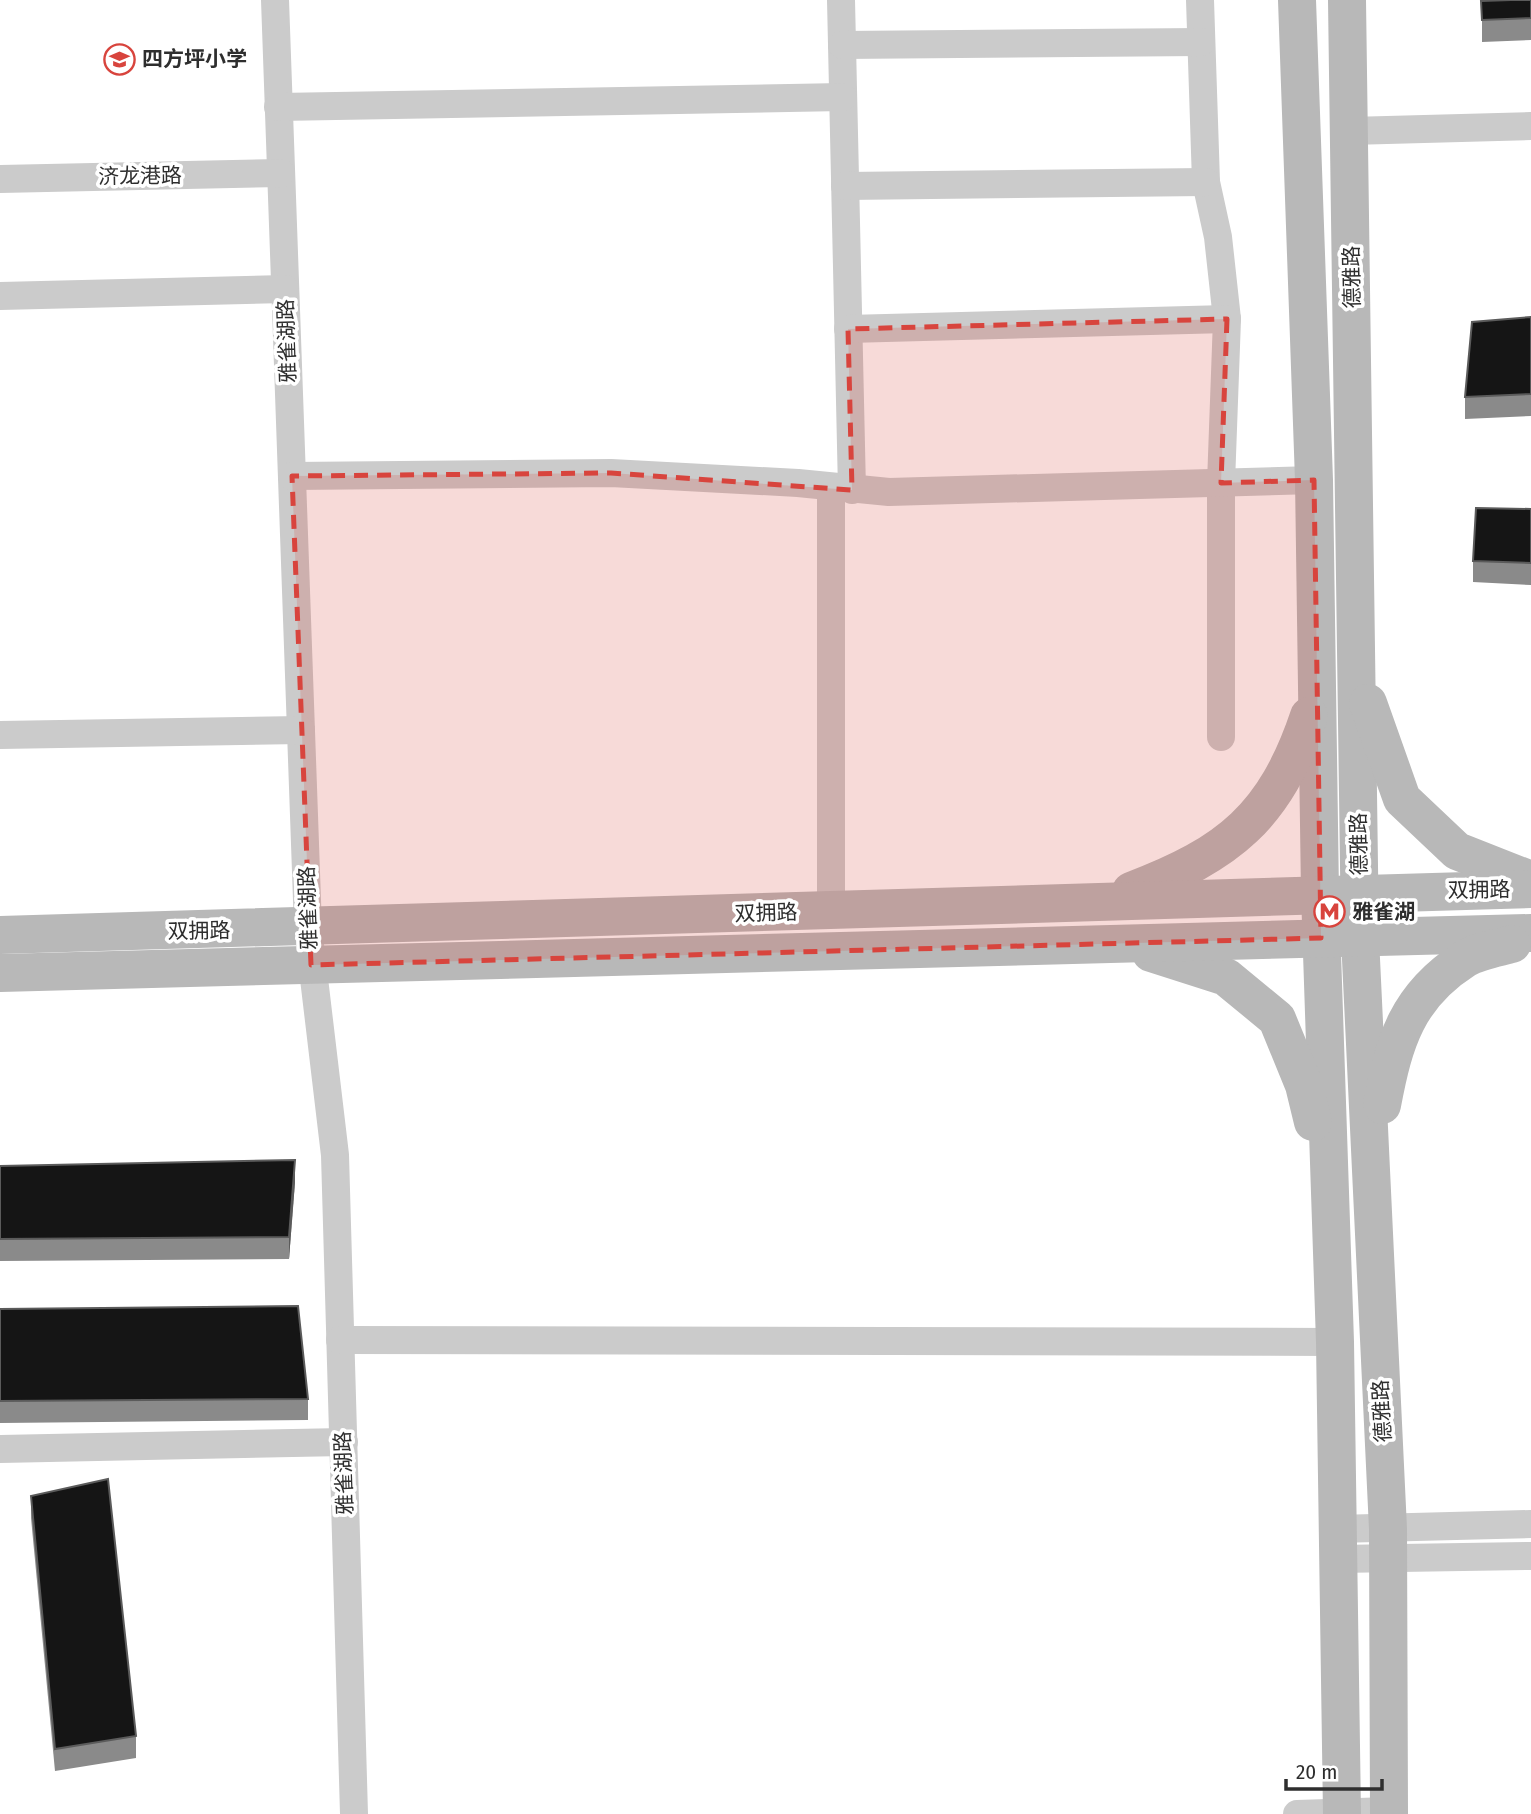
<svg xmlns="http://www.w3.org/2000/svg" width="1531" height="1814" viewBox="0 0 1531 1814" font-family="'Fira Sans Condensed','Noto Sans SC',sans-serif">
<rect width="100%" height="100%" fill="#fff"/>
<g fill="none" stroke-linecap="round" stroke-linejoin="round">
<!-- street -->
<g stroke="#cbcbcb" stroke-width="28">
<path d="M 275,0 L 308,928 L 335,1155 L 354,1814"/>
<path d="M 841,0 L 852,490"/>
<path d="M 1200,0 L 1206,182 L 1218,237 L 1227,319 L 1221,483 L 1221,737"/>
<path d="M 842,45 L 1201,42"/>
<path d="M 278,107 L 843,97"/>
<path d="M 1350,131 L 1531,126"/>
<path d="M 0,179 L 281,173"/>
<path d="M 845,186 L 1206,182"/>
<path d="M 0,296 L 285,289"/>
<path d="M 848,329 L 1227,319"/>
<path d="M 292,476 L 611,473 L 798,483 L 889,492 L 1314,480"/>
<path d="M 0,735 L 301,730"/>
<path d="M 831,910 L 831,488"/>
<path d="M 340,1340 L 1335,1342"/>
<path d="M 0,1449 L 344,1442"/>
<path d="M 1336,1529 L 1531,1524"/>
<path d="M 1337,1559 L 1531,1556"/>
<path d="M 1297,1814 L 1389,1811"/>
</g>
<!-- secondary -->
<g stroke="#b8b8b8" stroke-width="38">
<path d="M 1297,0 L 1314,480 L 1320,893 L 1335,1342 L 1342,1814"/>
<path d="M 1347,0 L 1360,938 L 1388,1529 L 1389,1814"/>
<path d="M 1368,703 L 1402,799 L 1457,851 L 1531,880"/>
<path d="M 1131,891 C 1229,854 1275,817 1309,716"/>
<path d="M 0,935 L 1531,889"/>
<path d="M 1151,953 L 1226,977 L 1277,1019 L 1304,1085 L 1313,1122"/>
<path d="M 0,973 L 1531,933"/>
<path d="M 1382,1105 C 1394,1041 1407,996 1465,959 C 1478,951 1497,948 1512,944"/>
</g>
</g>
<!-- wall -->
<g fill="#8a8a8a">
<path d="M 1482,0 L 1531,0 L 1531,40 L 1482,42 Z"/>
<path d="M 1531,317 L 1531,416 L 1465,419 L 1465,397 Z"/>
<path d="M 1531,509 L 1531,585 L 1473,582 L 1473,561 Z"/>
<path d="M 0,1166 L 295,1182 L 289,1259 L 0,1261 Z"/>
<path d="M 0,1309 L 308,1399 L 308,1420 L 0,1423 Z"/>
<path d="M 31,1496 L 136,1736 L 136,1758 L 55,1771 L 31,1518 Z"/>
</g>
<!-- shaded-wall -->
<path fill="#5b5b5b" d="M 295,1160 L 295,1182 L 289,1259 L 289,1237 Z"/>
<!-- building -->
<g fill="#151515" stroke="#5b5b5b" stroke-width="2">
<path d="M 1511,0 L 1531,0 L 1531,18 L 1482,20 L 1481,1 Z"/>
<path d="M 1531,317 L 1531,394 L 1465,397 L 1472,322 Z"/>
<path d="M 1476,508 L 1531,509 L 1531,563 L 1473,561 Z"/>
<path d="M 295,1160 L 289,1237 L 0,1239 L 0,1166 Z"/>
<path d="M 298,1306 L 308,1399 L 0,1401 L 0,1309 Z"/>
<path d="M 108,1479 L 136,1736 L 55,1749 L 31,1496 Z"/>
</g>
<!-- marked area -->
<path fill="#d8443d" fill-opacity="0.2" stroke="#d8443d" stroke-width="5" stroke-dasharray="14 9" stroke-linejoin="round" d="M 1227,319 L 1221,483 L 1314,480 L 1321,938 L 311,965 L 292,476 L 611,473 L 852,490 L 848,329 Z"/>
<!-- icons -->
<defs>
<symbol id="school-ring" viewBox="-11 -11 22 22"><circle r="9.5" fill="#fff" stroke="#d8443d" stroke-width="1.5"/><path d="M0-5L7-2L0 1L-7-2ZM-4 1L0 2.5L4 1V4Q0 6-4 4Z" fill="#d8443d"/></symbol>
<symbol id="metro-ring" viewBox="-11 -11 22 22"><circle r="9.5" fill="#fff" stroke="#d8443d" stroke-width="1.5"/><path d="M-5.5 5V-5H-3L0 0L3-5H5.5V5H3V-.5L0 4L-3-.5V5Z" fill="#d8443d"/></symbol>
</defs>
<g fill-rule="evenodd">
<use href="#school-ring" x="102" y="42" width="35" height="35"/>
<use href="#metro-ring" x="1312" y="894" width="35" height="35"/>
</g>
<g text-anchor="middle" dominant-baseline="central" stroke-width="7" stroke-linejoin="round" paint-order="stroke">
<!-- poi labels -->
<g font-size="21" font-weight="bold" fill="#2e2e2e" stroke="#fff" text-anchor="start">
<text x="142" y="59">四方坪小学</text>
<text x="1352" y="912">雅雀湖</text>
</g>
<!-- street labels -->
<g font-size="21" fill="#2e2e2e" stroke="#fff">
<text transform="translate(140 176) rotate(-1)">济龙港路</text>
<text transform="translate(1352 277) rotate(-91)">德雅路</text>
<text transform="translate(287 341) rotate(-92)">雅雀湖路</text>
<text transform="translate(1359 844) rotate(-91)">德雅路</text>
<text transform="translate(1479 890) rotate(-1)">双拥路</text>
<text transform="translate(308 908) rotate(-92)">雅雀湖路</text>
<text transform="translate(766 913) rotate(-2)">双拥路</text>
<text transform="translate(199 931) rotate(-1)">双拥路</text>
<text transform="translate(1382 1411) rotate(-93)">德雅路</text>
<text transform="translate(344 1473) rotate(-92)">雅雀湖路</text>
</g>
</g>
<!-- scale -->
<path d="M1286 1779v10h96v-10" fill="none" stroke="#2e2e2e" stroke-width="3.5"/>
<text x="1296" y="1779" font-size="21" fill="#2e2e2e" stroke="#ffffff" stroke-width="5" paint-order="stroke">20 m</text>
</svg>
